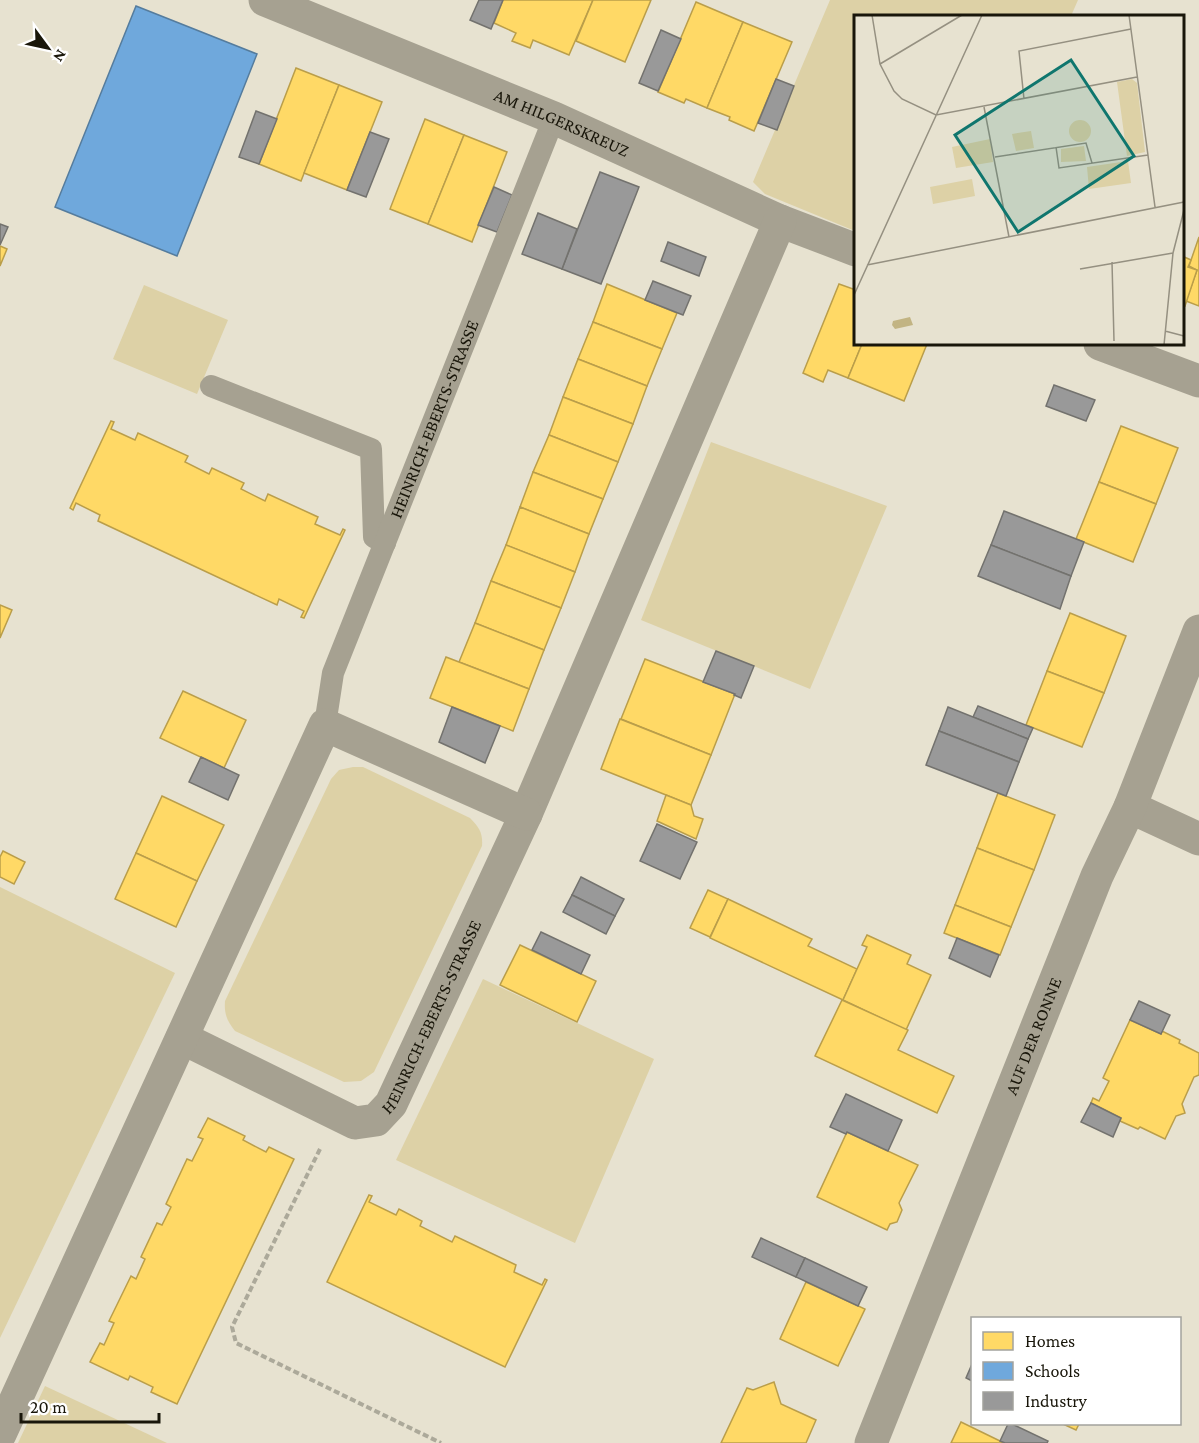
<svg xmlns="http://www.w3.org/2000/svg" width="1199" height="1443" viewBox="0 0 1199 1443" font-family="'Crimson Pro',serif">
<rect width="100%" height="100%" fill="#e7e2d0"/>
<!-- green -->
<g fill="#ddd1a6">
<path d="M 830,0 L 1078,0 L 1071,16 L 856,16 L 855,231 L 765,194 L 753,182 Z"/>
<path d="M 144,285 L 228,320 L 197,394 L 113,359 Z"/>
<path d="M 711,442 L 887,506 L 810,689 L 641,620 Z"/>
<path d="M 353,767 L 363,767 L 470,818 C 479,827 483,833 482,846 L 374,1072 L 361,1081 L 344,1082 L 235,1031 C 227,1021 224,1014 225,1001 L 331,779 L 339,770 Z"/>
<path d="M 0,887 L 175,973 L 0,1338 Z"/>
<path d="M 483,979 L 654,1059 L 575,1243 L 396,1160 Z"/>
<path d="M 45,1386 L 167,1443 L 18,1443 Z"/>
</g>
<!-- homes -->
<g fill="#ffd966" stroke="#ba9e4a" stroke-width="1.5">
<path d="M 503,0 L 593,0 L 569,55 L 533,40 L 530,48 L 512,41 L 516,33 L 494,23 Z"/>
<path d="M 593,0 L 651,0 L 625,62 L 576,41 Z"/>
<path d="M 696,2 L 743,22 L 707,108 L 686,99 L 684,103 L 658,92 Z"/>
<path d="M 743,22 L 792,42 L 754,131 L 729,120 L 730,117 L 707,108 Z"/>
<path d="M 296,68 L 339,85 L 301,181 L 259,164 Z"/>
<path d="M 339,85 L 382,102 L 347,190 L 304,173 Z"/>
<path d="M 425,119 L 464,135 L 428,224 L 390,209 Z"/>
<path d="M 464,135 L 507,152 L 472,242 L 428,224 Z"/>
<path d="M 1199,237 L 1199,306 L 1186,301 L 1197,270 L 1189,266 Z"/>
<path d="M 0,246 L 7,249 L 0,266 Z"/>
<path d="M 1182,256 L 1191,260 L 1188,267 L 1197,270 L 1185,306 L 1182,305 Z"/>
<path d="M 607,284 L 677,313 L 662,349 L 593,322 Z"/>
<path d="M 839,284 L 856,290 L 856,344 L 862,344 L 848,378 L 828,370 L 823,382 L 803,373 Z"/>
<path d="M 593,322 L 662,349 L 647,386 L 578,359 Z"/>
<path d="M 862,344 L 927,344 L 904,401 L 848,378 Z"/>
<path d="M 578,359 L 647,386 L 633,424 L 563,397 Z"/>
<path d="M 563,397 L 633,424 L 618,462 L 549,435 Z"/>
<path d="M 111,421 L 114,422 L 111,429 L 135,440 L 138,433 L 188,456 L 185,462 L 209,474 L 212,468 L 244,483 L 241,489 L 265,501 L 268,494 L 318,517 L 315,524 L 340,535 L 343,529 L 345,530 L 304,618 L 301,617 L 304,611 L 279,599 L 277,605 L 98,521 L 100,515 L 76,503 L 73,510 L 70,508 Z"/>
<path d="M 1121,426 L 1178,448 L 1156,504 L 1099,482 Z"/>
<path d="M 549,435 L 618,462 L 603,499 L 533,472 Z"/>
<path d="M 533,472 L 603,499 L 589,534 L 520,507 Z"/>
<path d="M 1099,482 L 1156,504 L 1133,562 L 1076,539 Z"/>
<path d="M 520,507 L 589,534 L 575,572 L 506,545 Z"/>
<path d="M 506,545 L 575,572 L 561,608 L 491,581 Z"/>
<path d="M 491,581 L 561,608 L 544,650 L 475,623 Z"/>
<path d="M 0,605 L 12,610 L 0,638 Z"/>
<path d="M 1070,613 L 1126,636 L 1104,693 L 1047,671 Z"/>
<path d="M 475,623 L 544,650 L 529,689 L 459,662 Z"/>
<path d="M 446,657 L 529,689 L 513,731 L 430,698 Z"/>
<path d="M 645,659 L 735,694 L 711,755 L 621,719 Z"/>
<path d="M 1047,671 L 1104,693 L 1082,747 L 1026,725 Z"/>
<path d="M 183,691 L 246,720 L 224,768 L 160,738 Z"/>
<path d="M 620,719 L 711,755 L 691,805 L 601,769 Z"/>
<path d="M 998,793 L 1055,815 L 1034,870 L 977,848 Z"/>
<path d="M 666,795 L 691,805 L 694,816 L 703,819 L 696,839 L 657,821 Z"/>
<path d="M 162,796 L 224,825 L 197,881 L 136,853 Z"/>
<path d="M 977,848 L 1034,870 L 1011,927 L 955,905 Z"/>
<path d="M 3,851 L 25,862 L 14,884 L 0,877 L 0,857 Z"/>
<path d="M 136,853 L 197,881 L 176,927 L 115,899 Z"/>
<path d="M 708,890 L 728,899 L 710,937 L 690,928 Z"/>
<path d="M 728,899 L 812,939 L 808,946 L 857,969 L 843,1000 L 710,938 Z"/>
<path d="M 955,905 L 1011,927 L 1000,955 L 944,933 Z"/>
<path d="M 867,935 L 911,955 L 907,964 L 931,975 L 906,1030 L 843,1000 L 867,947 L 862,945 Z"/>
<path d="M 520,945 L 596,981 L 577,1022 L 500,985 Z"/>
<path d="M 842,1000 L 908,1030 L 898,1050 L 954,1076 L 937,1113 L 815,1056 Z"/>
<path d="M 1130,1020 L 1161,1034 L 1162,1031 L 1180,1040 L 1179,1043 L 1199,1053 L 1199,1075 L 1194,1077 L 1182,1104 L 1185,1113 L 1176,1116 L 1165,1139 L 1140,1127 L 1138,1129 L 1120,1121 L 1121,1118 L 1091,1103 L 1093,1098 L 1099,1101 L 1109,1081 L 1103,1078 Z"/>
<path d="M 208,1118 L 245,1136 L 243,1140 L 266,1152 L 269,1147 L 294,1159 L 177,1404 L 151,1392 L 153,1387 L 130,1376 L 128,1380 L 90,1362 L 100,1343 L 104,1345 L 114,1323 L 109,1321 L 131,1276 L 136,1279 L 145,1259 L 141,1257 L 157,1223 L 162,1225 L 171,1207 L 166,1204 L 187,1159 L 192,1161 L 203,1139 L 198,1137 Z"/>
<path d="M 847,1132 L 918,1165 L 899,1203 L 902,1210 L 897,1222 L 890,1224 L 887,1230 L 817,1197 Z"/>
<path d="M 369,1195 L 372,1196 L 369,1202 L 396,1215 L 399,1209 L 422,1221 L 420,1226 L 452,1242 L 455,1236 L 516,1265 L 514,1272 L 542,1285 L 545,1279 L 547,1280 L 505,1367 L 327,1282 Z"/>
<path d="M 806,1282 L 865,1309 L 838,1366 L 780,1339 Z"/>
<path d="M 774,1382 L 781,1404 L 816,1420 L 806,1443 L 721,1443 L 747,1388 L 753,1390 Z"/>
<path d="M 961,1422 L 1000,1441 L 1005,1443 L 951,1443 Z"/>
<path d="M 1063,1424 L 1079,1424 L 1076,1430 Z"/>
</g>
<!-- schools -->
<path fill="#6fa8dc" stroke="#557c9d" stroke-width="1.5" d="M 136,6 L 257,54 L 177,256 L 55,207 Z"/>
<!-- industry -->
<g fill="#999" stroke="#73726e" stroke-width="1.5">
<path d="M 479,0 L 503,0 L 491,29 L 470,20 Z"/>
<path d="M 661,30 L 681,39 L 658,91 L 639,83 Z"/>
<path d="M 776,79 L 794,86 L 777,130 L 758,123 Z"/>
<path d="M 256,111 L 277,119 L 259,164 L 239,157 Z"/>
<path d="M 370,132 L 389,139 L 366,197 L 347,190 Z"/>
<path d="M 600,172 L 639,187 L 601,284 L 562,269 Z"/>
<path d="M 494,187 L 512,195 L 497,232 L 478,225 Z"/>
<path d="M 538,213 L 577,229 L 562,269 L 522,254 Z"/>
<path d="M 0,224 L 8,227 L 0,245 Z"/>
<path d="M 668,242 L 706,257 L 699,276 L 661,261 Z"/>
<path d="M 653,281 L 691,296 L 683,315 L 645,300 Z"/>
<path d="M 1054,385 L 1095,400 L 1086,421 L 1046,406 Z"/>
<path d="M 1004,511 L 1084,542 L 1071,576 L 991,545 Z"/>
<path d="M 991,545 L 1071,576 L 1060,609 L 978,576 Z"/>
<path d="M 716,651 L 754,666 L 741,698 L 734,695 L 735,694 L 703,682 Z"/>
<path d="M 978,706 L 1033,728 L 1028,739 L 973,717 Z"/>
<path d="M 452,707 L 500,726 L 485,763 L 439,742 Z"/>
<path d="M 948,707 L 1028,739 L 1019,762 L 939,731 Z"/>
<path d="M 939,731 L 1019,762 L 1006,796 L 926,765 Z"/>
<path d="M 201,757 L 239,775 L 228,800 L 189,782 Z"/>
<path d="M 657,824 L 697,842 L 680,879 L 640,861 Z"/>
<path d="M 581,877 L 624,899 L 615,916 L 572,895 Z"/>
<path d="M 572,895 L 615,916 L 606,934 L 563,912 Z"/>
<path d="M 541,932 L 590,955 L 581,974 L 532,950 Z"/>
<path d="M 957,938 L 999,955 L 990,977 L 949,958 Z"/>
<path d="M 1139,1001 L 1170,1015 L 1161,1034 L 1130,1020 Z"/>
<path d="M 846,1094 L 902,1120 L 888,1151 L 847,1132 L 846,1134 L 830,1127 Z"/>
<path d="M 1091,1103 L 1121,1118 L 1113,1137 L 1081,1122 Z"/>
<path d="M 761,1238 L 805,1258 L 796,1277 L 752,1257 Z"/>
<path d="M 805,1258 L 867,1287 L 858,1306 L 796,1277 Z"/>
<path d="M 972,1364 L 972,1381 L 966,1378 Z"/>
<path d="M 1008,1424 L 1012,1424 L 1048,1441 L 1047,1443 L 1005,1443 L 1000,1441 Z"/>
</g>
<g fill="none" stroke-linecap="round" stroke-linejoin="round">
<!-- path -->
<path stroke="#aca99a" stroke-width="4" stroke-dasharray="6 3" stroke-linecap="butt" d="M 320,1149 L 232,1327 L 236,1343 L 441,1443"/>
<!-- service -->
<g stroke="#a6a191" stroke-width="22">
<path d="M 211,386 L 371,449 L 374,537 L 385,543"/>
<path id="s1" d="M 325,725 L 333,673 L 554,118"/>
</g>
<!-- minor -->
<g stroke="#a6a191" stroke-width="33">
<path id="s2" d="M 265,0 L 554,118 L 780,221 L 856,250"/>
<path d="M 1100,344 L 1199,381"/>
<path d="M 1130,807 L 1199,839"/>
<path id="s3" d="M 182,1038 L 355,1123 L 376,1120 L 391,1104 L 526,814 L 780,221"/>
<path d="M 0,1434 L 325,725 L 526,814"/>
<path id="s4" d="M 871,1443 L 1097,876 L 1130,807 L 1199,631"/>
</g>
</g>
<g text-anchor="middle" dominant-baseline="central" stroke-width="6" stroke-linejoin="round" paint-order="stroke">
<!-- street labels -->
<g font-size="18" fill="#19160a" stroke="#fff">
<text stroke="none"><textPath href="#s2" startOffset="321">AM HILGERSKREUZ</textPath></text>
<text stroke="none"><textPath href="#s1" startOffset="326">HEINRICH-EBERTS-STRASSE</textPath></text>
<text stroke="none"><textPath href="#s3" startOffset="332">HEINRICH-EBERTS-STRASSE</textPath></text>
<text stroke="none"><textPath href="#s4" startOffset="438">AUF DER RONNE</textPath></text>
</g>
</g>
<!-- overview -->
<g transform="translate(854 15)">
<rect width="330" height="330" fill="#e7e2d0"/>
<path d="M 278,64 L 283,68 L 291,137 L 273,141 L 263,67 ZM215 116a11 11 0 1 1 22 0a11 11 0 1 1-22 0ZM 177,116 L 180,133 L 162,136 L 158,119 ZM 136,124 L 139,147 L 102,153 L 98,132 ZM 230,131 L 232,146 L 207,147 L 207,134 ZM 274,146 L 277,168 L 235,174 L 233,152 ZM 118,164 L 121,181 L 79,189 L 76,172 Z" fill="#ddd1a6"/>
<path d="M 56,302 L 59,310 L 41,314 L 38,310 L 39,306 Z" fill="#c2b483"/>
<path fill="none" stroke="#959081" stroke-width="1.5" d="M 18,0 L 26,49 L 40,76 L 48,84 L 82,100 L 283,62M 275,0 L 301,192M 26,49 L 108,0M 170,84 L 165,36 L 277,14M 130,92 L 155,222M 202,132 L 205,153 L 294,140M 141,142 L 232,128 L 238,148M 258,247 L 260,326M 13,250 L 330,187M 226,254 L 319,238M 0,280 L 128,0M 311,316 L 330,321M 310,330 L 319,238 L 330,195"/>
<path fill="#0f766e" fill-opacity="0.15" stroke="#0f766e" stroke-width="3" d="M 217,45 L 280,141 L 164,217 L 101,120 Z"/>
<rect width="330" height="330" fill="none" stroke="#19160a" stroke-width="3"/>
</g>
<!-- legend -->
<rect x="971" y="1317" width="210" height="108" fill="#ffffff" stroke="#a3a29d" stroke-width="1.5"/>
<rect x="983" y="1332" width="30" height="18" fill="#ffd966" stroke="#a3a29d" stroke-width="1.5"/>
<text x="1025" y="1347" font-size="18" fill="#19160a">Homes</text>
<rect x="983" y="1362" width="30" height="18" fill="#6fa8dc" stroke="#a3a29d" stroke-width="1.5"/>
<text x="1025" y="1377" font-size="18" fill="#19160a">Schools</text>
<rect x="983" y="1392" width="30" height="18" fill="#999999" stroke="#a3a29d" stroke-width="1.5"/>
<text x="1025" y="1407" font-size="18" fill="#19160a">Industry</text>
<!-- north arrow -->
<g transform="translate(48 48) rotate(123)" stroke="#ffffff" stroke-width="4.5" paint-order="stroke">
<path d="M0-4.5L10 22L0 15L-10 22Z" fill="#19160a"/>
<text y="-9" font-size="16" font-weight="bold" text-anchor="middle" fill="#19160a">N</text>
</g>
<!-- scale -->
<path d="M21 1413v9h138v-9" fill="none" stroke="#19160a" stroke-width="3"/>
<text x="30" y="1413" font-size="18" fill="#19160a" stroke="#ffffff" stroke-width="4.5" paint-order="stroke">20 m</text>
</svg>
